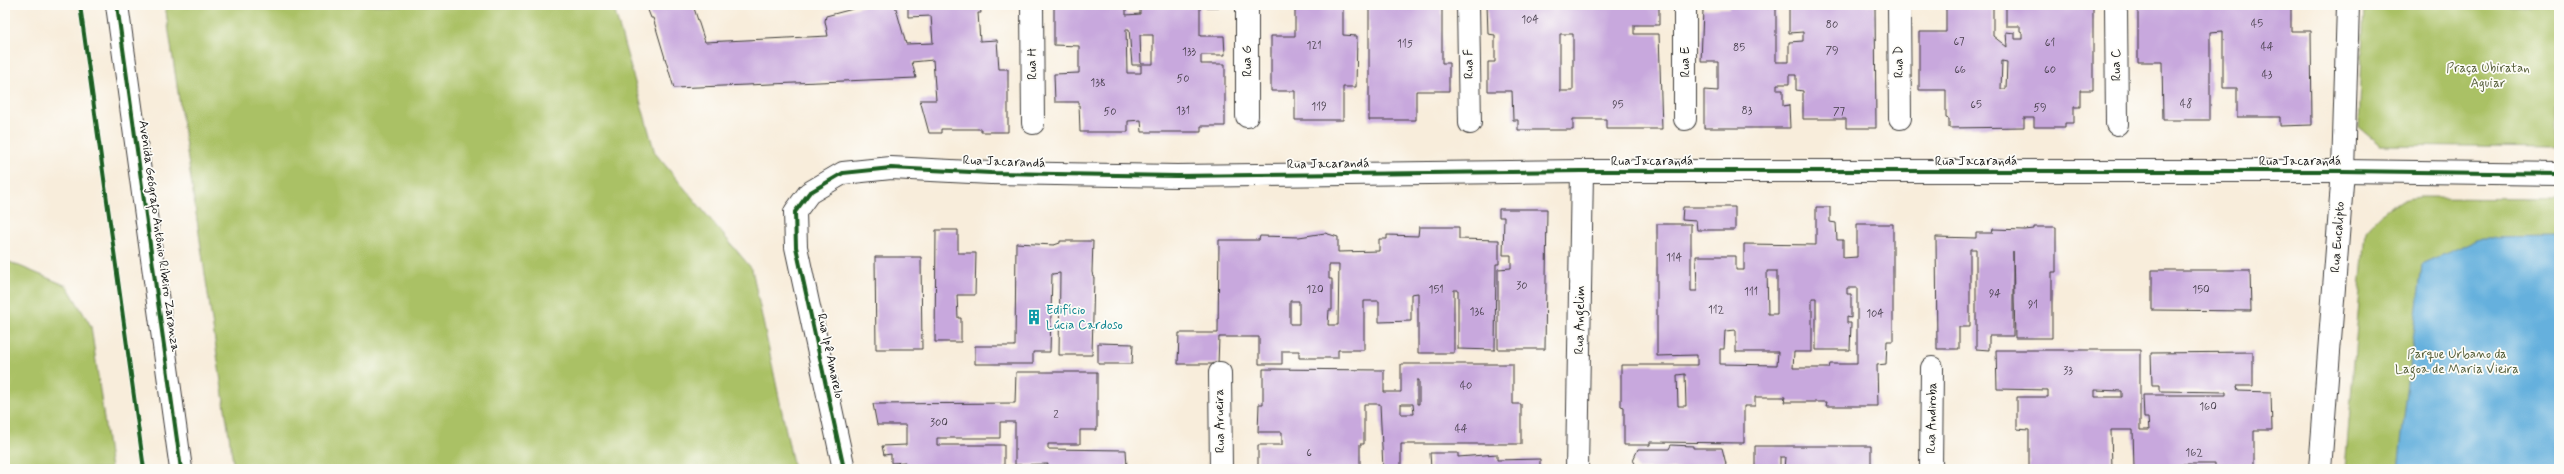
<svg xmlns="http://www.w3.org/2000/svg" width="2564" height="474" viewBox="0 0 2564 474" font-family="Mynerve,sans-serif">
<rect width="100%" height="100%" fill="#fdfcf7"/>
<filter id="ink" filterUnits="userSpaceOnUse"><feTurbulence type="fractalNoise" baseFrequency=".025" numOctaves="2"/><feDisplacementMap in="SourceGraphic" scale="8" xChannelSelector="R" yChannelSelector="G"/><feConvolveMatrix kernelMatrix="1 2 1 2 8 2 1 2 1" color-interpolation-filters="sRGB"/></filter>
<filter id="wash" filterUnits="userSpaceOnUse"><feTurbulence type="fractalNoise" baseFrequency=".012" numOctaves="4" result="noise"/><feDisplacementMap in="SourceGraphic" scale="16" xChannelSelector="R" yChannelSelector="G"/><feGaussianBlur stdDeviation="0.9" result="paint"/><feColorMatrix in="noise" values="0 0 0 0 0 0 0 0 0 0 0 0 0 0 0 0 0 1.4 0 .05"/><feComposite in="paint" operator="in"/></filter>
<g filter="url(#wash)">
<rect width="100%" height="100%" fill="#f8eddb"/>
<!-- green -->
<g fill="#aac165" stroke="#636e40">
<path d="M 165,5 L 613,5 L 655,153 L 752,269 L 794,469 L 234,469 Z"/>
<path d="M 2364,5 L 2559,5 L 2559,147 L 2380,145 L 2359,128 Z"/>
<path d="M 2420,198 L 2559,199 L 2559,469 L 2345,469 L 2365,231 C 2385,209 2389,202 2420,198 Z"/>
<path d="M 5,260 L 67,286 L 91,326 L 111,469 L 5,469 Z"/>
</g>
<!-- water -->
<path fill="#65b0dd" stroke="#40667c" d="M 2559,237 L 2559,469 L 2398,469 L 2422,264 L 2481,238 Z"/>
<g id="blocks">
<!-- building -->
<g fill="#c8a8dd" fill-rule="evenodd">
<path d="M 646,5 L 693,5 L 705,42 L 828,36 L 825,21 L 826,16 L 868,5 L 895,5 L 906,44 L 933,43 L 931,16 L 908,17 L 908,5 L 980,5 L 981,13 L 978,13 L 980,41 L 997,40 L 999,69 L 1008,69 L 1008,132 L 981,132 L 981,129 L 941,129 L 941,133 L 929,133 L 920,100 L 936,100 L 933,60 L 912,62 L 916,78 L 674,88 L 653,18 L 651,18 Z"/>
<path d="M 1054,5 L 1126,5 L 1126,15 L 1140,14 L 1140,7 L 1153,7 L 1153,5 L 1227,5 L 1227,7 L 1200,7 L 1200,36 L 1224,36 L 1225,55 L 1201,55 L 1201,64 L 1225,64 L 1225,126 L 1201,126 L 1201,132 L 1142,132 L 1141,120 L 1128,121 L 1128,132 L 1080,132 L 1079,102 L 1055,102 L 1054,74 L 1079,73 L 1079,46 L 1054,45 ZM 1126,29 L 1129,29 L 1132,65 L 1141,65 L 1141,73 L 1127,73 ZM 1140,35 L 1153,35 L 1153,64 L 1141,64 Z"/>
<path d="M 1271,5 L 1442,6 L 1442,63 L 1449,63 L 1449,91 L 1416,91 L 1416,120 L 1369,120 L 1369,7 L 1343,6 L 1343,35 L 1357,36 L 1356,87 L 1343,87 L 1343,120 L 1295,120 L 1295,91 L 1271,91 L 1271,36 L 1295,36 L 1295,8 L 1271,7 Z"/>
<path d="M 1487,5 L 1659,5 L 1659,25 L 1634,25 L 1634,34 L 1659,34 L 1662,129 L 1606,129 L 1606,119 L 1573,119 L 1573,130 L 1518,130 L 1518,120 L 1513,120 L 1512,91 L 1488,91 L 1488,62 L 1495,62 L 1495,35 L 1488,34 ZM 1560,34 L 1573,34 L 1573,91 L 1560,91 Z"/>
<path d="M 1729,5 L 1776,5 L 1776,62 L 1789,62 L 1789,42 L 1803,41 L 1803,32 L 1789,33 L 1789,5 L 1875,5 L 1876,128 L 1846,128 L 1846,119 L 1803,119 L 1803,91 L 1796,90 L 1796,75 L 1789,75 L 1789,84 L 1777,84 L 1777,90 L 1783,90 L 1783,106 L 1789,105 L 1790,128 L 1704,128 L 1704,90 L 1718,91 L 1718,62 L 1701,62 L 1703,9 L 1729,8 Z"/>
<path d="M 1946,5 L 1993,5 L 1993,36 L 2007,47 L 2006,32 L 2015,33 L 2015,39 L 2022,39 L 2022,33 L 2020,32 L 2020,26 L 2006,26 L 2006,5 L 2093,5 L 2093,90 L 2080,90 L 2080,107 L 2074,107 L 2074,123 L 2065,123 L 2065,127 L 2034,127 L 2034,118 L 2024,118 L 2024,127 L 1949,128 L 1949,119 L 1946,118 L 1946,90 L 1919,90 L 1919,32 L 1946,32 ZM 2002,61 L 2007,62 L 2006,89 L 2001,89 Z"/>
<path d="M 2138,5 L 2291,5 L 2291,31 L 2311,31 L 2312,125 L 2280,126 L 2280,117 L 2237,117 L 2237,88 L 2223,88 L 2223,31 L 2210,32 L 2210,120 L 2163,120 L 2162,62 L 2138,62 Z"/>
<path d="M 1683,207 L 1735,207 L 1735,230 L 1697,230 L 1696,221 L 1682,220 Z"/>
<path d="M 1816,207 L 1830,207 L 1830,222 L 1836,223 L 1837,240 L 1843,240 L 1843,258 L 1857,257 L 1857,224 L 1893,224 L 1893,341 L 1887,341 L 1886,364 L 1877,365 L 1878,406 L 1826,406 L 1827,402 L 1784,402 L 1785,397 L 1755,397 L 1755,406 L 1744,406 L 1744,443 L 1650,442 L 1650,445 L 1624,445 L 1624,407 L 1621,406 L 1621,365 L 1697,365 L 1697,355 L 1657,356 L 1657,224 L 1691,224 L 1691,291 L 1697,291 L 1696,256 L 1736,256 L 1736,270 L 1744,270 L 1744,244 L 1816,245 ZM 1767,271 L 1777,271 L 1777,314 L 1768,314 ZM 1847,288 L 1857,288 L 1857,364 L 1830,364 L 1829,368 L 1793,368 L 1794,352 L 1812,352 L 1812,298 L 1816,298 L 1816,350 L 1850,350 L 1851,323 L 1847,323 L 1847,317 L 1851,318 L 1851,294 L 1847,294 ZM 1736,330 L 1736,352 L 1778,352 L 1777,365 L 1720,364 L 1720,349 L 1724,349 L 1725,331 ZM 1685,374 L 1686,406 L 1678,406 L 1677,375 Z"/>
<path d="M 1499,209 L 1547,209 L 1545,349 L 1498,349 L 1498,269 L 1511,268 L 1511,255 L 1503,255 L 1504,217 L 1499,217 Z"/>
<path d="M 1419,227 L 1459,227 L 1459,239 L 1499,240 L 1499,264 L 1496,264 L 1495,350 L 1458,349 L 1458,290 L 1454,290 L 1454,353 L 1418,353 L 1418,293 L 1411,294 L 1411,321 L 1379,322 L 1379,301 L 1364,301 L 1364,350 L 1338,350 L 1338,358 L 1299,358 L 1299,351 L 1282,351 L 1282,364 L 1259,364 L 1259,337 L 1219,337 L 1218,364 L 1178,364 L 1179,333 L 1218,333 L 1219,240 L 1259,240 L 1260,236 L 1299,237 L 1325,233 L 1338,237 L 1338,252 L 1379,251 L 1379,239 L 1387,239 L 1387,235 L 1418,236 ZM 1329,265 L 1339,265 L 1338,325 L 1328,325 L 1329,310 L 1332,310 L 1332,279 L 1329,279 ZM 1290,301 L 1299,301 L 1299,324 L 1290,324 Z"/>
<path d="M 2034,227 L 2056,227 L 2056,272 L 2052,272 L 2052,338 L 2015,338 L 2013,251 L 2013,336 L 1989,336 L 1989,350 L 1976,349 L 1976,249 L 1970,249 L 1970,327 L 1959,327 L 1959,349 L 1937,349 L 1936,237 L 1976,238 L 1976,233 L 1992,233 L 1993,229 L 2025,230 L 2034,229 Z"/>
<path d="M 936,230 L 958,230 L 958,253 L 976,253 L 975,295 L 957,295 L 958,318 L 961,318 L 961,342 L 935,342 Z"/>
<path d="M 1060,241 L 1093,241 L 1092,272 L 1093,277 L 1094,277 L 1092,355 L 1059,355 L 1060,273 L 1052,274 L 1050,352 L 1033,352 L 1033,364 L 975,364 L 975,346 L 1015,346 L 1016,243 L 1054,245 L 1060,243 Z"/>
<path d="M 875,257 L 921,257 L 922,349 L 876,349 Z"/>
<path d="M 2152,270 L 2250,270 L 2251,311 L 2152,310 Z"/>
<path d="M 1098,343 L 1133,344 L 1132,364 L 1098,364 Z"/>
<path d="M 1996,350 L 2140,350 L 2140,430 L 2149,430 L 2148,418 L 2144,418 L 2143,395 L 2226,395 L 2226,392 L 2160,391 L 2160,385 L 2152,385 L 2151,353 L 2253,352 L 2253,386 L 2237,386 L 2238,391 L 2271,392 L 2272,430 L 2254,430 L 2254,469 L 2215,469 L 2215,464 L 2183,464 L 2183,469 L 2134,469 L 2133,430 L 2111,430 L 2112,469 L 2029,469 L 2029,430 L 2017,429 L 2017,397 L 2048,397 L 2048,390 L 1997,389 ZM 2095,390 L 2122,391 L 2122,397 L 2095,397 Z"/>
<path d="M 1401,364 L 1513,364 L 1513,404 L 1521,404 L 1521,444 L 1401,444 L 1401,469 L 1383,469 L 1380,404 L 1364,404 L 1364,444 L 1360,444 L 1360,469 L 1258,469 L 1258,445 L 1282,445 L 1282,432 L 1258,432 L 1259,404 L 1263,404 L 1263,369 L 1384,370 L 1384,392 L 1401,392 ZM 1417,380 L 1419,380 L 1419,404 L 1417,404 ZM 1401,404 L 1413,404 L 1414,414 L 1401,414 Z"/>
<path d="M 1016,372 L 1097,372 L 1097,430 L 1080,430 L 1080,444 L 1048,444 L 1048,449 L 1126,450 L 1127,467 L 1157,467 L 1157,469 L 1047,469 L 1048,464 L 1015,465 L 1015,422 L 1000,422 L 1000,438 L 937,438 L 937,445 L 1004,445 L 1004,469 L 905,469 L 905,462 L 891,463 L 891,454 L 884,455 L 882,446 L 906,445 L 906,425 L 877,425 L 873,404 L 1015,403 Z"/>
<path d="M 1671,445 L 1693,446 L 1693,448 L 1722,448 L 1726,464 L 1724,469 L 1638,469 L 1633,460 L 1638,449 L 1669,449 Z"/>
<path d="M 1755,446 L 1871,446 L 1871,469 L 1784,469 L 1785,457 L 1780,457 L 1780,469 L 1755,469 Z"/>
<path d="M 1430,453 L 1458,453 L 1458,457 L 1497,454 L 1497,460 L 1540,459 L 1540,469 L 1431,469 Z"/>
</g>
</g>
</g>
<g filter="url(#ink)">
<use href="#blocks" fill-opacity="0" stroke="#3d3b39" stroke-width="1"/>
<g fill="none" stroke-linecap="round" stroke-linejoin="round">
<defs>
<g id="minor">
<path d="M 117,5 L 181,469"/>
<path d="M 1032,5 L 1033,123"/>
<path d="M 1468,5 L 1470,123"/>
<path d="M 1685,5 L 1685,119"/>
<path d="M 1899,5 L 1900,118"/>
<path d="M 2116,5 L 2117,124"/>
<path d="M 1247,116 L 1247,5"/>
<path d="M 1220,373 L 1221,469"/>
<path d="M 844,469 L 796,247 L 795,212 L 809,193 L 843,173 L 891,168 L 991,173 L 1177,176 L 1582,171 L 2343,171 L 2559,174"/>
<path d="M 1577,469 L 1582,171"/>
<path d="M 1931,469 L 1932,368"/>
<path d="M 2320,469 L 2343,171 L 2348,5"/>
</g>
</defs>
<!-- minor casing -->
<use href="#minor" stroke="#3d3b39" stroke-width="24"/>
<!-- minor -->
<use href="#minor" stroke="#fff" stroke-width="22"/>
<defs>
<g id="cycleway">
<path d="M 80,5 L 144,469"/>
<path d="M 117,5 L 181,469"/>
<path d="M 844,469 L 796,247 L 795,212 L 809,193 L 843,173 L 891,168 L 991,173 L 1177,176 L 1582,171 L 2343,171 L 2559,174"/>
</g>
</defs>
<!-- cycleway casing -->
<use href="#cycleway" stroke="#fdfcf7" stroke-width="6"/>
<!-- cycleway -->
<use href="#cycleway" stroke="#1b5e20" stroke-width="4"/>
</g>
</g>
<!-- icons -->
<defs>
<symbol id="building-bare" viewBox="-9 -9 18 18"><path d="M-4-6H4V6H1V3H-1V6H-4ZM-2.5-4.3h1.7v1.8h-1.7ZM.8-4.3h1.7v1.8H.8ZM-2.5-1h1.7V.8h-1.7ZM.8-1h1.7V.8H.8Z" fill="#0f9aa8" stroke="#fdfcf7" stroke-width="2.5" paint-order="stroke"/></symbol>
</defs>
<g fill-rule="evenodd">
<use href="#building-bare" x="1023" y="306" width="22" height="22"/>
</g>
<g text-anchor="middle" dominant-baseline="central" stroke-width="3.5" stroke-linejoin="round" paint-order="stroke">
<!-- number labels -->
<g font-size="11" fill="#473f4c">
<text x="1530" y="20">104</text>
<text x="2257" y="24">45</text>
<text x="1832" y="25">80</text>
<text x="1959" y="42">67</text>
<text x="2050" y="43">61</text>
<text x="1405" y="44">115</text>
<text x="1314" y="46">121</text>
<text x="2267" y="47">44</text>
<text x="1739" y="48">85</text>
<text x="1832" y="51">79</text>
<text x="1189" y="52">133</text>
<text x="1960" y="70">66</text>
<text x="2050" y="70">60</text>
<text x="2267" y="75">43</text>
<text x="1183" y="79">50</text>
<text x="1098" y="83">138</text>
<text x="2186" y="104">48</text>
<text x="1618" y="105">95</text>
<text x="1976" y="105">65</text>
<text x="1319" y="107">119</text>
<text x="2040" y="108">59</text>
<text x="1183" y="111">131</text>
<text x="1747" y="111">83</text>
<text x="1110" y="112">50</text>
<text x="1839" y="112">77</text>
<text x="1674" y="258">114</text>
<text x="1522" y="286">30</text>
<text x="1315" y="290">120</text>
<text x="1436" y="290">151</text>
<text x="2201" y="290">150</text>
<text x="1751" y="292">111</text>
<text x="1995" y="294">94</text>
<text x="2033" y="305">91</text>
<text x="1716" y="310">112</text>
<text x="1477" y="312">136</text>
<text x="1875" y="314">104</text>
<text x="2068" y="371">33</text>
<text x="1466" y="386">40</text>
<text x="2208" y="407">160</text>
<text x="1056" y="415">2</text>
<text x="939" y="423">300</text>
<text x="1461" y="429">44</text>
<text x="1309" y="453">6</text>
<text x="2194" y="453">162</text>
</g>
<!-- street labels -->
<g font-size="13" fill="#1c1c1c" stroke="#fdfcf7">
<text transform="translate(1247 61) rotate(-90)">Rua G</text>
<text transform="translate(1685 62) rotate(-90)">Rua E</text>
<text transform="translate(1899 62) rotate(-91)">Rua D</text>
<text transform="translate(1032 64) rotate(-90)">Rua H</text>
<text transform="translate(1469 64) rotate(-91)">Rua F</text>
<text transform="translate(2116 65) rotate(-90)">Rua C</text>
<text x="1652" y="161">Rua Jacarandá</text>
<text x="1976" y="161">Rua Jacarandá</text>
<text x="2300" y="161">Rua Jacarandá</text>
<text transform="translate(1004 162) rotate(2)">Rua Jacarandá</text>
<text transform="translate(1328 164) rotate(-1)">Rua Jacarandá</text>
<text transform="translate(159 236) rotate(82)">Avenida Geógrafo Antônio Ribeiro Zaranza</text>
<text transform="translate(2338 237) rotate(-86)">Rua Eucalipto</text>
<text transform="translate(1580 320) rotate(-89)">Rua Angelim</text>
<text transform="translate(830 356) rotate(78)">Rua Ipê Amarelo</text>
<text transform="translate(1932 418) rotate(-89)">Rua Andiroba</text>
<text transform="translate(1220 421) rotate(-91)">Rua Arueira</text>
</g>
<!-- park labels -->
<g font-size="13" fill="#555e39" stroke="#fdfcf7">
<text x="2488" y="68">Praça Ubiratan<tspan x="2488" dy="15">Aguiar</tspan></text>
<text x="2457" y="354">Parque Urbano da<tspan x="2457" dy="15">Lagoa de Maria Vieira</tspan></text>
</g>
<!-- culture labels -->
<g font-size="13" fill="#0d838f" stroke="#fdfcf7" text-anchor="start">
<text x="1046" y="310">Edifício<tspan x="1046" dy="15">Lúcia Cardoso</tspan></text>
</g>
</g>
<!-- margin -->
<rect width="2564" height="474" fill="none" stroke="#fdfcf7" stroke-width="20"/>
</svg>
